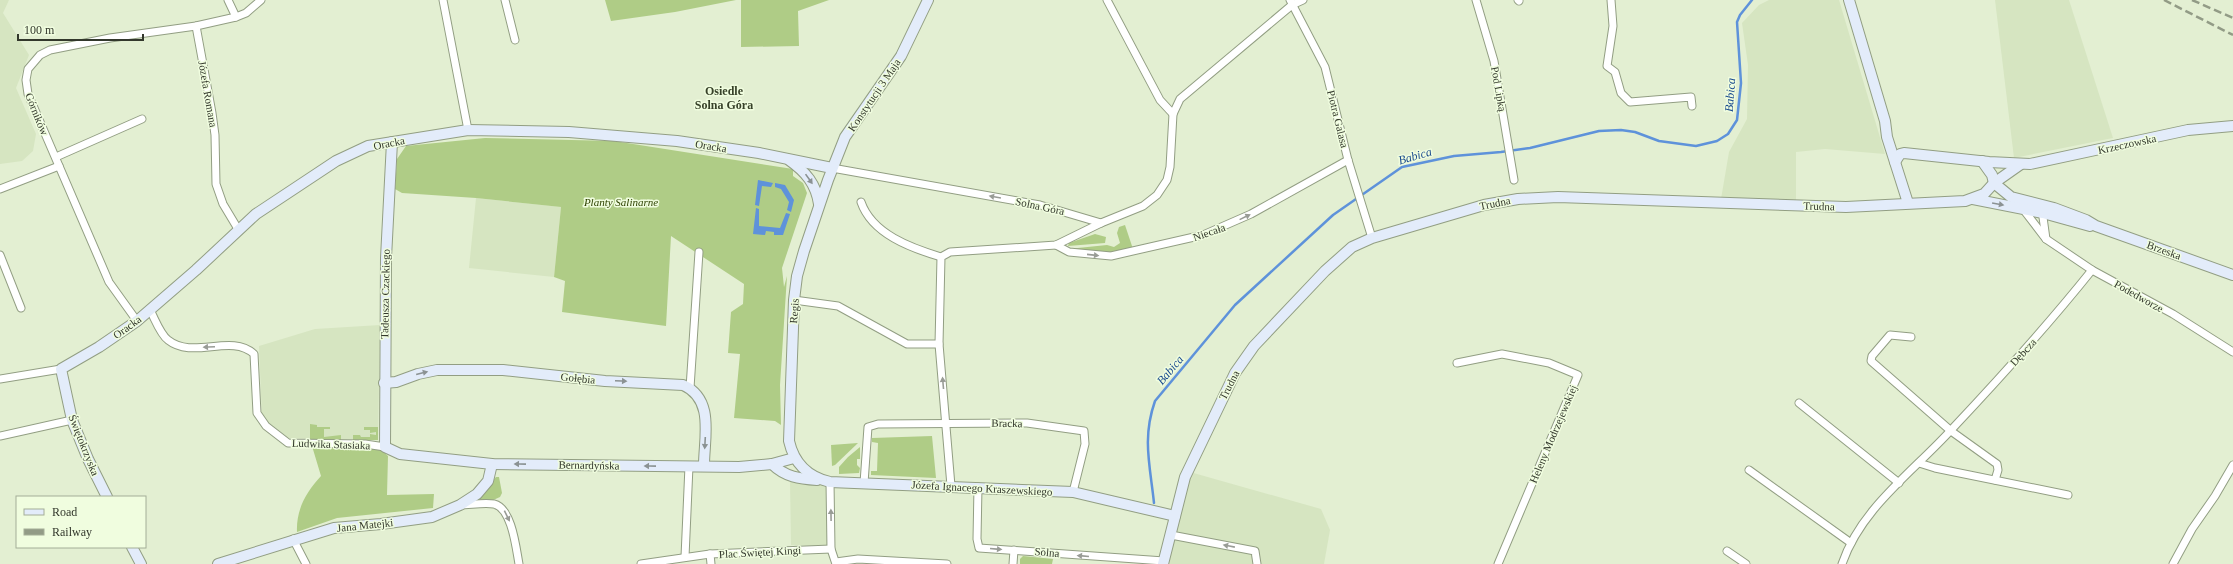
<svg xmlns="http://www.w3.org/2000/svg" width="2233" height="564" viewBox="0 0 2233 564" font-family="'Times New Roman',serif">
<rect width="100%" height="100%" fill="#e3efd2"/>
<!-- built -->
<g fill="#d6e5c1">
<path d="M 0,0 L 9,0 L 3,13 L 29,55 L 16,88 L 36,134 L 33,151 L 22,161 L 0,164 Z"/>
<path d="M 1769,0 L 1839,0 L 1885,154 L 1825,149 L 1796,152 L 1796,202 L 1721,199 L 1729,152 L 1747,119 L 1748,65 L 1742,23 L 1759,5 Z"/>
<path d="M 1995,0 L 2069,0 L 2113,138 L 2014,158 Z"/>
<path d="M 476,198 L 561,207 L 554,277 L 469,268 Z"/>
<path d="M 380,325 L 378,440 L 289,438 L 262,418 L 259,346 L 315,329 Z"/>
<path d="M 1190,472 L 1321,509 L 1330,530 L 1324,564 L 1169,564 Z"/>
<path d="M 790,481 L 827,485 L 829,547 L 791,545 Z"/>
</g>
<!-- green -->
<g fill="#afcc86">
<path d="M 605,0 L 736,0 L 675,12 L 611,21 Z"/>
<path d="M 741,0 L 829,0 L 798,11 L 799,46 L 741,47 Z"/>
<path d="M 485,138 L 614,141 L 793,169 L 793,176 L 803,183 L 807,193 L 782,268 L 784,287 L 787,276 L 780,385 L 781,425 L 775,421 L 734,418 L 740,354 L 728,353 L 731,312 L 743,304 L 744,284 L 671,236 L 666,326 L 562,312 L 565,281 L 554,277 L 561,207 L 476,198 L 402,193 L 395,189 L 397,159 L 406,146 Z"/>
<path d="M 1125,225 L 1133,249 L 1112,253 L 1068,249 L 1107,245 L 1114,247 L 1120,243 L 1117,233 L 1119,227 Z"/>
<path d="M 1095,234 L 1106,237 L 1105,243 L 1068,246 L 1069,243 Z"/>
<path d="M 310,424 L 317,425 L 317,427 L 330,427 L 330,429 L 324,429 L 324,437 L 341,435 L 341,440 L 310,439 Z"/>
<path d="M 364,427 L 378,427 L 378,440 L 353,440 L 353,435 L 360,435 L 361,437 L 370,437 L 370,434 L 376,435 L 376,432 L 370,433 L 370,430 L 364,430 Z"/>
<path d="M 932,436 L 936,478 L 871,475 L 871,471 L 877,471 L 878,443 L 872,442 L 872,438 Z"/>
<path d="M 858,443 L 835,465 L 832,466 L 831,445 Z"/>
<path d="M 312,446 L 380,449 L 388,456 L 387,495 L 434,494 L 433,508 L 337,518 L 297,532 C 296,510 306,492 321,476 Z"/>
<path d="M 860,447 L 860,459 L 857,459 L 857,465 L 860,468 L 859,473 L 839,474 L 839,467 L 848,457 Z"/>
<path d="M 496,477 L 499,477 L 502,493 L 500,497 L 491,501 L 474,501 Z"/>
<path d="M 1023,556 L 1053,559 L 1052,564 L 1020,564 L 1020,559 Z"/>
</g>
<!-- water -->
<g fill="#5e92da">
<path d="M 758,180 L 773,183 L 771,187 L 762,186 L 759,206 L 755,205 Z"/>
<path d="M 775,183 L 785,185 L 794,200 L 791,212 L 787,210 L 789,202 L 781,189 L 775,187 Z"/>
<path d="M 756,208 L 759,209 L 759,226 L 780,228 L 786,213 L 790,214 L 783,235 L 774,235 L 774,232 L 766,231 L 765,235 L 753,234 Z"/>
</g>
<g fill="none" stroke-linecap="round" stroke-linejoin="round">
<!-- stream -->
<path stroke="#5e92da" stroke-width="2.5" d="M 1154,503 C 1150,465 1142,438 1155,401 L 1235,305 L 1333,215 L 1402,167 L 1454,156 L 1501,152 L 1530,148 L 1599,131 L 1621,130 L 1635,132 L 1659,141 L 1696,146 L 1717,141 L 1728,134 L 1737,120 L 1741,83 L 1737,22 L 1740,15 L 1752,0"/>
<defs>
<g id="street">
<path d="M 228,0 L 236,17"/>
<path d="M 443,0 L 468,130"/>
<path d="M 505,0 L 515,40"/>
<path d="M 1107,0 L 1160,100 L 1173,114"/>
<path d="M 1290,0 L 1325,67 L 1348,160 L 1372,238"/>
<path d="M 1476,0 L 1494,61 L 1514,180"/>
<path d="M 1518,0 L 1519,1"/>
<path d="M 1611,0 L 1613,26 L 1607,66 L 1615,72 L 1621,93 L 1630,102 L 1691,97 L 1692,106"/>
<path d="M 196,26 L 212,113 L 215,135 L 216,184 L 223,204 L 238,229"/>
<path d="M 56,157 L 142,119"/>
<path d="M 832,168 L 1040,205 L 1101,223"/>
<path d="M 0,189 L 59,166"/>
<path d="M 861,202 C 872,234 911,248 941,257"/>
<path d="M 2023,209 L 2046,239 L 2092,270 L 2173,314 L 2233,352"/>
<path d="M 2042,210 L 2046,239"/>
<path d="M 1056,245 L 1069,252 L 1111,256 L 1203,235 L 1251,214 L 1348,160"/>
<path d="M 0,255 L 21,308"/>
<path d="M 794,300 L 838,306 L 907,344 L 939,344"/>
<path d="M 150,310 C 155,319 160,334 168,340 C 193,360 231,333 254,354 L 257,413 L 266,426 L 288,443 L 365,444 L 385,447"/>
<path d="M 137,321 L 109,282 L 28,94 L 26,80 L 28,69 L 40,55 L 50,50 L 110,38 L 196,26 L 236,17 L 246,13 L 261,0"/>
<path d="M 1911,337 L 1890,335 L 1872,356 L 1871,361 L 1951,431 L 1997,464 L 1998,470 L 1995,480"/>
<path d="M 1457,363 L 1502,354 L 1549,363 L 1578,375 L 1498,564"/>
<path d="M 0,379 L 61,369"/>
<path d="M 690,388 L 699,252"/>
<path d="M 1799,403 L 1899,483"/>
<path d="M 0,436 L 72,420"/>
<path d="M 1919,463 L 1935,468 L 2068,495"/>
<path d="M 1749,470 L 1851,543"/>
<path d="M 830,482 L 831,549 L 836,564"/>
<path d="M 864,483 L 868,427 L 878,424 L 1027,423 L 1084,431 L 1085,444 L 1073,492"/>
<path d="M 951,486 L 939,344 L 941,257 L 950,252 L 1056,245 L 1101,223 L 1143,206 L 1157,195 L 1167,180 L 1170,167 L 1173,114 L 1180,99 L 1292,5 L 1303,0"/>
<path d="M 978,487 L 977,539 L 979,548 L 1164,561"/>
<path d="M 460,505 C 470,505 484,502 494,504 C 512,508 516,548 519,564"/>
<path d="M 1171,535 L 1255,551 L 1257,564"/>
<path d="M 293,539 L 306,564"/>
<path d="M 1727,551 L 1746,564"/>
<path d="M 710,554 L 711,564"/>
<path d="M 685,557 L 689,466"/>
<path d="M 836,562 L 858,559 L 947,564"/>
<path d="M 641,564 L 710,554 L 831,549"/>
<path d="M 1013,564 L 1014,550"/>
<path d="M 1842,564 C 1861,508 1913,472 1952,429 C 2000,378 2048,325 2092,270"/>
<path d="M 2173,564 L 2192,529 L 2215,496 L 2233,465"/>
</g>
<g id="secondary">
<path d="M 928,0 L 901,56 L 845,137 L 828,180 L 804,251 L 797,276 L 794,300 L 789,441 C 794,463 808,477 830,482 L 1073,492 L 1175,516"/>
<path d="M 1849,0 L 1885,121 L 1887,137 L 1908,203"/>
<path d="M 392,142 L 386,258 L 385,447 L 400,454 L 492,464 L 739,467 L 772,464 L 794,458"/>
<path d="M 789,160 C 806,172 816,184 819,204"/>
<path d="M 1982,161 L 1992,175 L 1994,183"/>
<path d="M 1895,162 L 1900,154 L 1904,153 L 1989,162 L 2030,164 L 2188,130 L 2233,126"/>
<path d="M 1994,183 L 2011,197 L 2054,208 L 2086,220 L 2096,226 L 2233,275"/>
<path d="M 1973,199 L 2043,213 L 2090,226"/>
<path d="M 384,383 L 396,382 L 418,374 L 437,370 L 503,370 L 605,381 L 683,385 C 715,399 704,438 704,465"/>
<path d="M 772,464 C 785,477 800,479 817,480"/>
<path d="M 107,497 L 88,459 L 72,420 L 61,369 L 99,347 L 137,321 L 196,270 L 256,214 L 336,161 L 368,146 L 468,130 L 569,132 L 677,141 L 759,153 L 832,168"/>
<path d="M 132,547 L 141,564"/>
<path d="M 218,564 L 334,528 L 381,524 L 432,517 L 460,505 L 477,494 L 488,481 L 492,464"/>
<path d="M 1163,564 L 1185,477 L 1235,373 L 1254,346 L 1325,271 L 1352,247 L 1372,238 L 1484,205 L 1518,199 L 1558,197 L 1846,207 L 1965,201 L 1984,194 L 1994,183 L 2021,164"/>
</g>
</defs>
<!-- street casing -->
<use href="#street" stroke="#929e83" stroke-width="9"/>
<!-- secondary casing -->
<use href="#secondary" stroke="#929e83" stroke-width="12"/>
<!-- street -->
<use href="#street" stroke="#fff" stroke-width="7"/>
<!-- secondary -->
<use href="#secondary" stroke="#e3ecfa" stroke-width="10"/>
<!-- rail -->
<g stroke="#929b86" stroke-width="2.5" stroke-dasharray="8 4" stroke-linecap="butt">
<path d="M 2164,0 L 2233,35"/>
<path d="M 2192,0 L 2233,18"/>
</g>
</g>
<!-- one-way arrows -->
<defs><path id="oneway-solid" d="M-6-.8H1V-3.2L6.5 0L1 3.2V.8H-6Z"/></defs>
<g fill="#8b9293">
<use href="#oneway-solid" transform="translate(809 179) rotate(55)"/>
<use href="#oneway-solid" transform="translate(1998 204) rotate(10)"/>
<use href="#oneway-solid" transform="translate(422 373) rotate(-14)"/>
<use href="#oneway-solid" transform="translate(621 381) rotate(2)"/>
<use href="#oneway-solid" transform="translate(705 443) rotate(93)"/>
<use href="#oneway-solid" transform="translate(520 464) rotate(-179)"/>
<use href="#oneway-solid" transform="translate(650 466) rotate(-179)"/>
</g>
<g fill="#999c96">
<use href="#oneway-solid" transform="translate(995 197) rotate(-170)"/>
<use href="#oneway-solid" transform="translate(1245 217) rotate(-26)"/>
<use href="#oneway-solid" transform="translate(1093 255) rotate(6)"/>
<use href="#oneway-solid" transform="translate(209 347) rotate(177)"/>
<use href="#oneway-solid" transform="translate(943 383) rotate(-95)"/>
<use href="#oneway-solid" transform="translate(831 515) rotate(-91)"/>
<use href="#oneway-solid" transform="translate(507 516) rotate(64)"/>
<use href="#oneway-solid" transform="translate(1229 546) rotate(-169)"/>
<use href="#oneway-solid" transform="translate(996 549) rotate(5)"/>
<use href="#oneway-solid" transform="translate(1083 556) rotate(-175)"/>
</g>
<g text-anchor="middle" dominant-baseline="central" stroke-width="3" stroke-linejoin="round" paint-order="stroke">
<!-- street labels -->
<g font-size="11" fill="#33382c" stroke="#f0fddf">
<text transform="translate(1499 89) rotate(80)">Pod Lipką</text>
<text transform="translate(208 94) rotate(80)">Józefa Romana</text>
<text transform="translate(874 95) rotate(-56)">Konstytucji 3 Maja</text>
<text transform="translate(37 114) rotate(68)">Górników</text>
<text transform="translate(1338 119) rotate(76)">Piotra Galasa</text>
<text transform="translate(389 143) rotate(-11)">Oracka</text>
<text transform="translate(2127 144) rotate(-12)">Krzeczowska</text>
<text transform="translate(711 146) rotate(9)">Oracka</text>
<text transform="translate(1495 203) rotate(-11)">Trudna</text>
<text transform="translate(1040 206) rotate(12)">Solna Góra</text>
<text transform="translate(1819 206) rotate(2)">Trudna</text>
<text transform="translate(1209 232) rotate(-19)">Niecała</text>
<text transform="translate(2164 250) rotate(20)">Brzeska</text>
<text transform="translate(385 294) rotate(-89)">Tadeusza Czackiego</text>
<text transform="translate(2139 296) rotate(29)">Podedworze</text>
<text transform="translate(794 311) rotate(-86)">Regis</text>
<text transform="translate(127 327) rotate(-36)">Oracka</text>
<text transform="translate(2023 352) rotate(-47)">Dębcza</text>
<text transform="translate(578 378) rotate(6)">Gołębia</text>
<text transform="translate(1229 385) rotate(-62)">Trudna</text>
<text transform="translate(1007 423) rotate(1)">Bracka</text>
<text transform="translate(1553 434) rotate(-67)">Heleny Modrzejewskiej</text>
<text transform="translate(331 444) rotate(2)">Ludwika Stasiaka</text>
<text transform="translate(84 445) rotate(68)">Świętokrzyska</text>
<text transform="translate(589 465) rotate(1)">Bernardyńska</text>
<text transform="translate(982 488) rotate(3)">Józefa Ignacego Kraszewskiego</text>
<text transform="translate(365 525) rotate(-6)">Jana Matejki</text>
<text transform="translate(760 552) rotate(-3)">Plac Świętej Kingi</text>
<text transform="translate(1047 552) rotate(5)">Solna</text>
</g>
<!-- park labels -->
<g font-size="11" font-style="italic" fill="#2e4200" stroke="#f0fddf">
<text x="621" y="202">Planty Salinarne</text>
</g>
<!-- neighbourhood labels -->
<g font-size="12" font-weight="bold" fill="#374129" stroke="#f0fddf">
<text x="724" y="91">Osiedle<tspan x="724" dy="14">Solna Góra</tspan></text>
</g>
<!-- water labels -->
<g font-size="12" font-style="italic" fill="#194a8d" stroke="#f0fddf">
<text transform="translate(1730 95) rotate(-86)">Babica</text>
<text transform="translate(1415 156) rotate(-16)">Babica</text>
<text transform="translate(1170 370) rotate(-50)">Babica</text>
</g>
</g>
<!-- legend -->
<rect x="16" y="496" width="130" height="52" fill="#f0fddf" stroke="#a4ae97"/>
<rect x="24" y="509" width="20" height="6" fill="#e3ecfa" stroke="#a4ae97"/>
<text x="52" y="516" font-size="12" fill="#33382c">Road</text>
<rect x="24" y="529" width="20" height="6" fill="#929b86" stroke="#a4ae97"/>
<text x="52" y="536" font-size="12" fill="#33382c">Railway</text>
<!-- scale -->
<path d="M18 34v6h125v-6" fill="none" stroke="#33382c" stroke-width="2"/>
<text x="24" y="34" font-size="12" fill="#33382c" stroke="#f0fddf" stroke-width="3" paint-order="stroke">100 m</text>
</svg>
